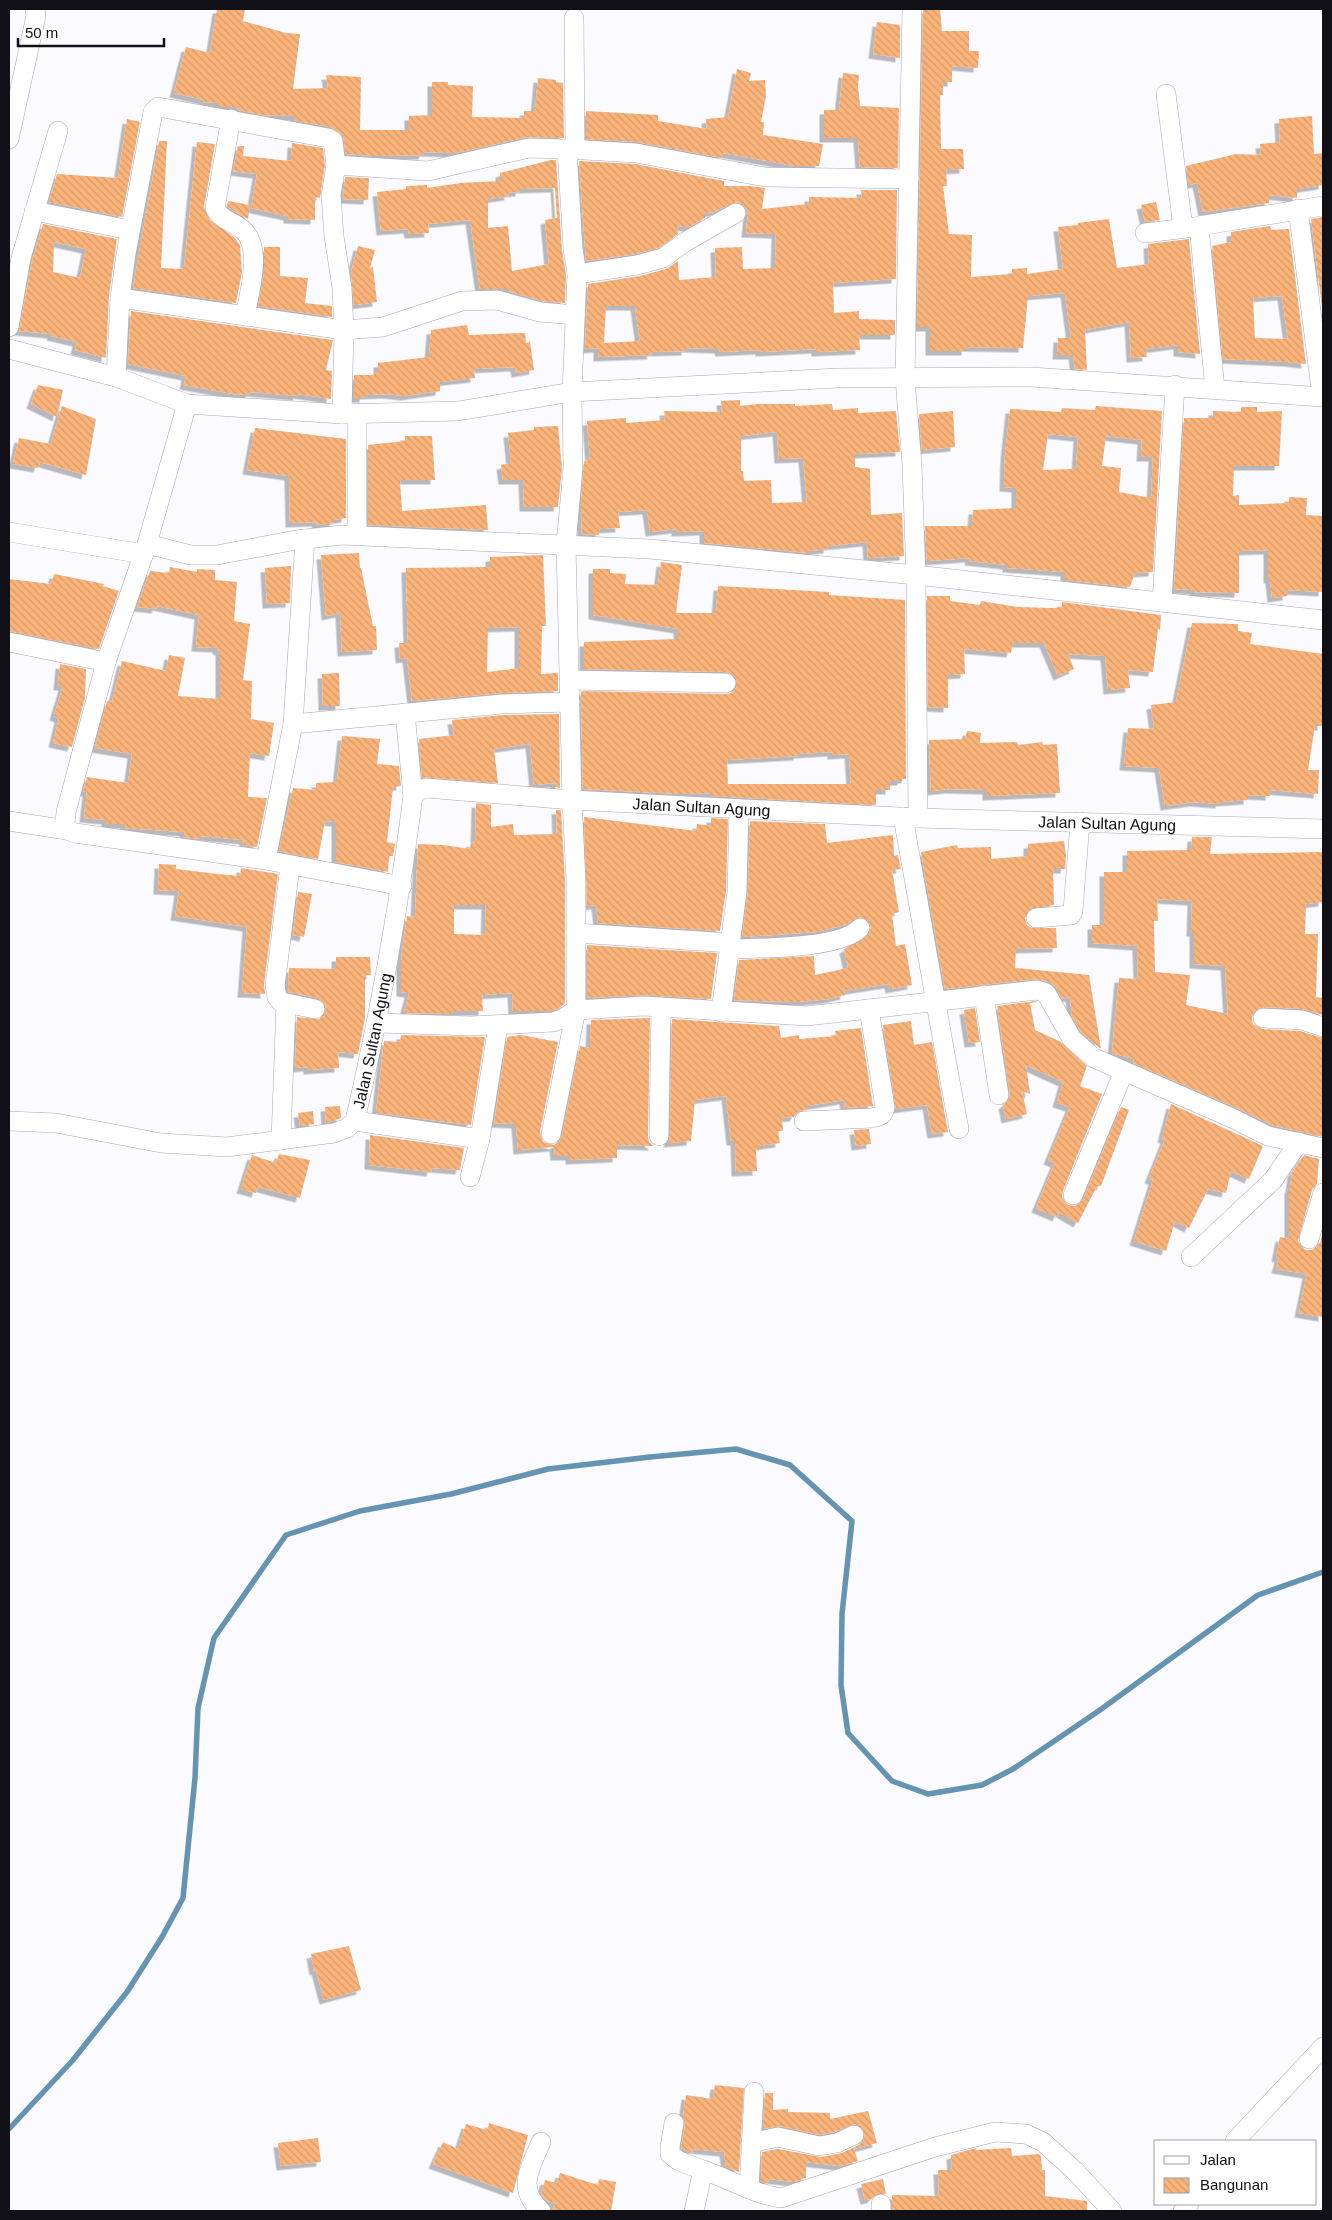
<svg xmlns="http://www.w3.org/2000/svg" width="1332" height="2220" viewBox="0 0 1332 2220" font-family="Arial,sans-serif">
<defs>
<pattern id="building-back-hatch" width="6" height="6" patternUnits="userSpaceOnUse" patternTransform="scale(1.25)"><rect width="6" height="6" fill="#fab47a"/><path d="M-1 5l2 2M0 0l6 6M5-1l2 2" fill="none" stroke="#d59a69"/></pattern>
<filter id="shadow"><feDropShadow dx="-4.5" dy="4.5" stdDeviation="0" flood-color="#0004"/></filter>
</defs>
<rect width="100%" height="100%" fill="#fbfaff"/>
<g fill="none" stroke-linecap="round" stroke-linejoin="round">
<!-- stream -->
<path stroke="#6594b2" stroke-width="5.5" d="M 9,2129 L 73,2060 L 127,1992 L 162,1937 L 183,1898 L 195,1778 L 198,1708 L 214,1638 L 286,1535 L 360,1511 L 451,1494 L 548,1469 L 650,1457 L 736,1449 L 790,1465 L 852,1521 L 842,1614 L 841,1685 L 848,1733 L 892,1781 L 928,1794 L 982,1785 L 1013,1769 L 1100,1710 L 1258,1595 L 1323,1572"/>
</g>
<!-- building -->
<g fill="url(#building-back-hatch)" fill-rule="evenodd" filter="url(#shadow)">
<path d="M 217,9 L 245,9 L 243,21 L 286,33 L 300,34 L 293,89 L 328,88 L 326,75 L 361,77 L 360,130 L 409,130 L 409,116 L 432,115 L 432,82 L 448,82 L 448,85 L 473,86 L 472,117 L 524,118 L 524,111 L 535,111 L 538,78 L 556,80 L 556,82 L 563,83 L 564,138 L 527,137 L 456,153 L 424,152 L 423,155 L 376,156 L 346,154 L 343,135 L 330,127 L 294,120 L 294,116 L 263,115 L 238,110 L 236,107 L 219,107 L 219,103 L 203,102 L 204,100 L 174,93 L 186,47 L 210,53 Z"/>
<path d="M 923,9 L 940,9 L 942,31 L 969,31 L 969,51 L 979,51 L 978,68 L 952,66 L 952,82 L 943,82 L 943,95 L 940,95 L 941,149 L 963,149 L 964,169 L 946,170 L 947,186 L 943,186 L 949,234 L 972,235 L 971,277 L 1012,274 L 1012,269 L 1027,268 L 1027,274 L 1063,269 L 1058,227 L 1078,225 L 1078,223 L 1109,219 L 1117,268 L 1149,264 L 1148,244 L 1189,239 L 1200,354 L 1178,352 L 1178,345 L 1146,349 L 1147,357 L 1131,358 L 1129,322 L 1085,330 L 1087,370 L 1075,369 L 1073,355 L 1057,355 L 1058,338 L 1071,338 L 1065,293 L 1028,296 L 1023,348 L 966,347 L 966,351 L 930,351 L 930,327 L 917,327 Z"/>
<path d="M 877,22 L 900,25 L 900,58 L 873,54 Z"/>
<path d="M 737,69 L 751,73 L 749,81 L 765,80 L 766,96 L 761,122 L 764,122 L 763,135 L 823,144 L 819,166 L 795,166 L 723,153 L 723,158 L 637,142 L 586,139 L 586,111 L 658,115 L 658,121 L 707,129 L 706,119 L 728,117 Z"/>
<path d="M 843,73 L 859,75 L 858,86 L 860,106 L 899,108 L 898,168 L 860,167 L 858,138 L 824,138 L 824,110 L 839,110 Z"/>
<path d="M 1312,116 L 1314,154 L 1323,153 L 1323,185 L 1297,189 L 1297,198 L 1269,195 L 1269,203 L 1203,212 L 1197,183 L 1189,185 L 1186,166 L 1236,154 L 1261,155 L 1260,144 L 1280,142 L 1279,119 Z"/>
<path d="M 127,119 L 140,122 L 122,217 L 49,202 L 57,174 L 118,178 Z"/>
<path d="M 159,141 L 167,141 L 161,268 L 184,269 L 197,142 L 215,144 L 204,207 L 210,220 L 234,237 L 240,245 L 242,272 L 236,303 L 133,288 Z"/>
<path d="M 292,143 L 323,148 L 325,165 L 320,198 L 315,197 L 315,220 L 288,219 L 288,216 L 251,208 L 257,174 L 233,171 L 238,146 L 244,146 L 243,156 L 291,161 Z"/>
<path d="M 551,160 L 556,160 L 562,250 L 566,275 L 565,303 L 542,301 L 508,291 L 508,289 L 480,289 L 470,220 L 428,224 L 429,233 L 409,234 L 408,229 L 381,231 L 377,192 L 406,189 L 406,186 L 427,185 L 427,188 L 461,183 L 500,181 L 500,173 ZM 555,188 L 557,218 L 545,220 L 549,264 L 512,271 L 508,226 L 488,228 L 488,199 L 509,196 L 508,193 L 520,192 L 520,189 Z"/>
<path d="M 579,161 L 635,164 L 724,181 L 724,186 L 750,186 L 765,188 L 762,209 L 809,204 L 809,197 L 862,198 L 861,190 L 897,190 L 896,279 L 833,283 L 834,313 L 859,311 L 859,319 L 895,320 L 895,335 L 859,335 L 860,350 L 816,352 L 816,349 L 760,352 L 760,350 L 720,352 L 719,349 L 686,348 L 686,351 L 651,352 L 652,355 L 598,357 L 598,348 L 585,349 L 588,284 L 640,276 L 666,269 L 678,261 L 679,280 L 716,277 L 715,248 L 742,247 L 743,269 L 775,268 L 776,234 L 746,233 L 748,211 L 742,204 L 736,202 L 714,212 L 705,213 L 705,218 L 689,227 L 677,226 L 678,234 L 658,248 L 635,254 L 586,261 ZM 606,306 L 635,306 L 640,341 L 604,343 Z"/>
<path d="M 345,177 L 369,178 L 368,200 L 343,199 Z"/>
<path d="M 228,201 L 250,205 L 248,219 L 229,208 L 227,206 Z"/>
<path d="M 1156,202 L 1160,220 L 1145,222 L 1141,205 Z"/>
<path d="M 1323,217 L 1323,315 L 1311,219 Z"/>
<path d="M 43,224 L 117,239 L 109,296 L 106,358 L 75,350 L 77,342 L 51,336 L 52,334 L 19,331 L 32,261 ZM 54,242 L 86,249 L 80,278 L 53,272 Z"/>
<path d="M 1270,226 L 1271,230 L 1289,229 L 1306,364 L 1288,362 L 1223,359 L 1212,246 L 1231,242 L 1231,232 ZM 1282,296 L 1288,339 L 1255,338 L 1253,298 Z"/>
<path d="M 358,246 L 375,250 L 370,268 L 373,267 L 377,302 L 354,305 L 351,273 Z"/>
<path d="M 264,247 L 280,247 L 280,276 L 308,278 L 305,303 L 332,306 L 332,317 L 258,306 L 264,274 Z"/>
<path d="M 131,311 L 333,340 L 326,370 L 332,371 L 331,399 L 298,394 L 297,396 L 250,392 L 249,395 L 233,394 L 184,385 L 186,376 L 128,364 Z"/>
<path d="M 467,325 L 469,335 L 525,333 L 526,343 L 530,342 L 534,370 L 516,373 L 515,367 L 474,369 L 475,378 L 440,382 L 440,391 L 405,396 L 387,394 L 364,395 L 364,398 L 354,398 L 354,375 L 374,375 L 374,372 L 378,372 L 378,363 L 429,357 L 431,330 Z"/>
<path d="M 38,385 L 63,390 L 57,417 L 31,404 Z"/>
<path d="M 740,400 L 740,406 L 758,404 L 795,404 L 795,406 L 832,404 L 833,410 L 858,408 L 858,413 L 896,411 L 900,452 L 855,454 L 855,467 L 870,469 L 871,515 L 902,513 L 904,556 L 868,558 L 867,542 L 828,546 L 828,549 L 809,551 L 809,553 L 704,543 L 704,531 L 676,532 L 676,529 L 650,532 L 647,510 L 618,512 L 620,528 L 600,529 L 599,535 L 582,534 L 581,505 L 584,461 L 590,460 L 587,421 L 626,418 L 626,423 L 665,420 L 664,411 L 722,412 L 721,401 ZM 777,432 L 779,459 L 803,458 L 807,502 L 772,503 L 771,480 L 744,481 L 743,471 L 741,471 L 741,436 Z"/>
<path d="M 62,406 L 96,419 L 86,475 L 40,462 L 38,468 L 13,464 L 19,438 L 51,444 Z"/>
<path d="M 1096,406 L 1162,411 L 1153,572 L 1135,573 L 1130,587 L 1065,580 L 1065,572 L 1007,568 L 1007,565 L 969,561 L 970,558 L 927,561 L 925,526 L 972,526 L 973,510 L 1016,508 L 1016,488 L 1004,487 L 1005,455 L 1010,409 L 1061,412 L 1062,408 L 1095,410 ZM 1048,434 L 1078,437 L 1076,469 L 1043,470 ZM 1106,436 L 1142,440 L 1141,457 L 1153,457 L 1151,498 L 1119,492 L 1121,468 L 1102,466 Z"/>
<path d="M 1241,407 L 1257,407 L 1257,412 L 1282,411 L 1279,466 L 1234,466 L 1233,496 L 1239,495 L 1239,505 L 1289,503 L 1289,497 L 1307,498 L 1306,515 L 1323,516 L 1323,592 L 1287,590 L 1287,596 L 1272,598 L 1270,579 L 1268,579 L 1268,550 L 1239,551 L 1239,593 L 1194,592 L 1194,590 L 1174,589 L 1184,418 L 1213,418 L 1213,411 L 1241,412 Z"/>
<path d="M 953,411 L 955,447 L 922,450 L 919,414 Z"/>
<path d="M 558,426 L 562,468 L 558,507 L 524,507 L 523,480 L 503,480 L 501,465 L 511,463 L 508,433 L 534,430 L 534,427 Z"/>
<path d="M 255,428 L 346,439 L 346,518 L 334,520 L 334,523 L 317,525 L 316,522 L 290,523 L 289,476 L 247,470 Z"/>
<path d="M 405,436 L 432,436 L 435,480 L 400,480 L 402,511 L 486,505 L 488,530 L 368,525 L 368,445 L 405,441 Z"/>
<path d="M 359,553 L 360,568 L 361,568 L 373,626 L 376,626 L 377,650 L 342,652 L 340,613 L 326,616 L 321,555 Z"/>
<path d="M 543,555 L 546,626 L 542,626 L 541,674 L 558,673 L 558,691 L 501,693 L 412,701 L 407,658 L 400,659 L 399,643 L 408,643 L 406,568 L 490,567 L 490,557 ZM 519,627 L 519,668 L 487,672 L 488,628 Z"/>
<path d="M 661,562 L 682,565 L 676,613 L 716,613 L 718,586 L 811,591 L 829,592 L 829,595 L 905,600 L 906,779 L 902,779 L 902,781 L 890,781 L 890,790 L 876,790 L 876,805 L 711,796 L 711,793 L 681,794 L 583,789 L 581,691 L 726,694 L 732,693 L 736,688 L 736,677 L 726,672 L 584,669 L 584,642 L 678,639 L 678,629 L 593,615 L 593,569 L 610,569 L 610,573 L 626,574 L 625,584 L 658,585 ZM 832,752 L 832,755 L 849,754 L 851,784 L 728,784 L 727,760 L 798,756 L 798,754 Z"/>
<path d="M 291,566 L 290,603 L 267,604 L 265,568 Z"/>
<path d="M 170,567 L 197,572 L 197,569 L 215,570 L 215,580 L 237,582 L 234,621 L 250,624 L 243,680 L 252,681 L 251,719 L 274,723 L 269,756 L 250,753 L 248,797 L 267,798 L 257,847 L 243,845 L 244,840 L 201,836 L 201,839 L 184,837 L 184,832 L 125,828 L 125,824 L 106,824 L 106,820 L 84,818 L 87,792 L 83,791 L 87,777 L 128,783 L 132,754 L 95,748 L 107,701 L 112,702 L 122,661 L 166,671 L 169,655 L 185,658 L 178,696 L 220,699 L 220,651 L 217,650 L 217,648 L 196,647 L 199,615 L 157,606 L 156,609 L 137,607 L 150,571 L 169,573 Z"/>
<path d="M 54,574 L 104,584 L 103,586 L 119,591 L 99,649 L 9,631 L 9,579 L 51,584 Z"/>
<path d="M 927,596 L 950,596 L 950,601 L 980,605 L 981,601 L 1017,607 L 1054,608 L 1062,607 L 1062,602 L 1161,615 L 1160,630 L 1158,629 L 1153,672 L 1128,670 L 1130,688 L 1108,690 L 1105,656 L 1068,654 L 1074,669 L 1058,676 L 1044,643 L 1013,643 L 1011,653 L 964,649 L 965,674 L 948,675 L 948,708 L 928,707 Z"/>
<path d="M 1192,623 L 1238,624 L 1238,631 L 1252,633 L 1250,644 L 1323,654 L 1322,726 L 1315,726 L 1308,770 L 1319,770 L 1318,794 L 1270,790 L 1270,796 L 1248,795 L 1248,800 L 1220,802 L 1220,804 L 1194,802 L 1165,806 L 1159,768 L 1124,766 L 1128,728 L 1154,729 L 1151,705 L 1176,702 Z"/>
<path d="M 60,664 L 86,669 L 85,698 L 72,747 L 53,743 L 59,718 L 54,716 L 63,686 L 58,686 Z"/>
<path d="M 339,673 L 340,706 L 323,706 L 322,674 Z"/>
<path d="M 559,714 L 560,788 L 555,787 L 555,783 L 534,785 L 530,744 L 494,749 L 498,783 L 422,777 L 419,739 L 454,735 L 452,720 L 503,715 Z"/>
<path d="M 967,731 L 981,733 L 980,743 L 1017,742 L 1018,745 L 1042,742 L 1043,745 L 1057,744 L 1060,793 L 987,796 L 987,790 L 950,789 L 931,791 L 929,740 L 965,739 Z"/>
<path d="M 342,736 L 380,739 L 377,764 L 399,766 L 401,786 L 393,787 L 387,842 L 395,844 L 393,856 L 389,856 L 388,872 L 336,862 L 336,822 L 325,821 L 318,859 L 279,851 L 293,788 L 316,790 L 316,783 L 337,782 Z"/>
<path d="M 476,803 L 491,805 L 491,827 L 513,824 L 514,835 L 557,834 L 556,810 L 561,810 L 565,881 L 565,1004 L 557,1009 L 551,1011 L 513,1011 L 512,993 L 482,995 L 483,1011 L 453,1011 L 453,1014 L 404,1013 L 409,993 L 401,992 L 401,961 L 407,916 L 415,917 L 418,844 L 443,845 L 470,849 L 471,842 L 475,843 ZM 454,905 L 486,905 L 485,935 L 454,934 Z"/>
<path d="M 584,817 L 696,831 L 697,824 L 711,826 L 711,818 L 728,819 L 726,891 L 720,931 L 598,923 L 596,905 L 587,906 Z"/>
<path d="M 750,821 L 825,824 L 827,843 L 893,835 L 894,856 L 898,855 L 901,869 L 892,870 L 899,912 L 892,914 L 896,946 L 905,944 L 912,985 L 890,989 L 889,984 L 844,991 L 845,995 L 829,999 L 798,1002 L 734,1000 L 739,960 L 814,956 L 815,975 L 848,968 L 844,949 L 866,937 L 871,928 L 869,921 L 860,917 L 845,925 L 816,932 L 742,937 L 748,892 Z"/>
<path d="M 1192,837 L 1212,837 L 1210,854 L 1323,852 L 1323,902 L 1306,904 L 1305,934 L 1318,934 L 1316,997 L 1323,998 L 1323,1015 L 1303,1009 L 1264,1007 L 1254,1012 L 1252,1018 L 1253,1024 L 1262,1029 L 1300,1031 L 1323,1038 L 1323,1137 L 1272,1125 L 1237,1108 L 1133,1063 L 1134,1059 L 1112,1053 L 1119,978 L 1138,979 L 1137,946 L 1092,943 L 1092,925 L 1104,925 L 1104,872 L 1127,872 L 1127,851 L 1191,850 ZM 1157,899 L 1192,901 L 1191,932 L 1194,932 L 1194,964 L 1225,966 L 1228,1014 L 1186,1005 L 1190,975 L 1155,972 L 1154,921 L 1158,921 Z"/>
<path d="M 1064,841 L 1066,856 L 1065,869 L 1053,869 L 1054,905 L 1030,909 L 1025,918 L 1027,925 L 1032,928 L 1056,928 L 1057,948 L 1016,949 L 1015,968 L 1089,975 L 1101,1049 L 1081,1032 L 1072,1017 L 1070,997 L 1062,999 L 1056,987 L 1050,982 L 1036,979 L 945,989 L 921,852 L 957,845 L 958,848 L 991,847 L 991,859 L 1028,856 L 1028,844 Z"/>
<path d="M 159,864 L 176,865 L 176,869 L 218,874 L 240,876 L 241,868 L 278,874 L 264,985 L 265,994 L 242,993 L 247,927 L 175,916 L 179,891 L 158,890 Z"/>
<path d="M 298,892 L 312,894 L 304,937 L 293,935 Z"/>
<path d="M 587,945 L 717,953 L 711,999 L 645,995 L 587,998 Z"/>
<path d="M 336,957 L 370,957 L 371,975 L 365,975 L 365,1018 L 358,1054 L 338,1052 L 339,1068 L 308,1070 L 308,1067 L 295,1068 L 297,1017 L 319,1019 L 324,1016 L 326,1006 L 318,998 L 288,992 L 289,968 L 336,969 Z"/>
<path d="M 1036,1001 L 1037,1002 L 1030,1003 L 1035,1030 L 1061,1042 L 1087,1066 L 1080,1086 L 1102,1094 L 1063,1191 L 1062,1197 L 1068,1205 L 1075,1206 L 1083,1200 L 1121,1107 L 1129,1110 L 1101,1186 L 1097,1186 L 1078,1223 L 1059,1212 L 1057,1217 L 1036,1208 L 1055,1163 L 1048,1160 L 1070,1107 L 1057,1103 L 1063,1082 L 1026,1065 L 1030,1094 L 1022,1091 L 1027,1114 L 1006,1119 L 1004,1109 L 1003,1105 L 1009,1100 L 1010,1093 L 997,1006 Z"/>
<path d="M 975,1008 L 980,1042 L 969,1043 L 964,1010 Z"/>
<path d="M 650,1018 L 648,1136 L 649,1142 L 654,1146 L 617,1145 L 617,1158 L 570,1160 L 570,1156 L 555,1156 L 554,1147 L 518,1150 L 516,1124 L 494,1123 L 507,1037 L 521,1035 L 558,1042 L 540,1132 L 543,1142 L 554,1145 L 559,1142 L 562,1136 L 580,1046 L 590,1048 L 591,1020 Z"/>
<path d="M 672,1019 L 779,1026 L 781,1038 L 799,1035 L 799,1039 L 836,1036 L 835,1031 L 861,1028 L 873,1106 L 845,1108 L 844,1100 L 807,1106 L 807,1110 L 798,1111 L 794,1117 L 782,1118 L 783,1131 L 778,1131 L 780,1143 L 759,1146 L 759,1150 L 756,1150 L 757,1171 L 736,1172 L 735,1141 L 731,1141 L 726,1096 L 695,1100 L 691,1141 L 668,1143 L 670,1136 Z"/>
<path d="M 911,1021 L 914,1045 L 932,1042 L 948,1132 L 932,1134 L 927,1105 L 896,1109 L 883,1025 Z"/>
<path d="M 401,1035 L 485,1037 L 471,1125 L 376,1113 L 384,1041 L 400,1042 Z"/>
<path d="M 1171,1104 L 1263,1146 L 1249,1179 L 1231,1171 L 1226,1193 L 1208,1189 L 1189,1228 L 1175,1221 L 1166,1251 L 1134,1241 L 1153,1180 L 1149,1179 L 1165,1139 L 1162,1138 Z"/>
<path d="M 340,1106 L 341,1118 L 326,1123 L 325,1107 Z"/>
<path d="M 313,1111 L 314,1124 L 300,1126 L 298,1113 Z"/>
<path d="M 869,1129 L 871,1144 L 856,1146 L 854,1130 Z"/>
<path d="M 370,1135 L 464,1148 L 460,1170 L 432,1168 L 431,1172 L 369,1165 Z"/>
<path d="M 279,1154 L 310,1160 L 300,1198 L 258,1187 L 256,1193 L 241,1189 L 252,1155 L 276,1163 Z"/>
<path d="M 1304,1155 L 1319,1159 L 1317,1184 L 1312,1190 L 1298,1241 L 1305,1250 L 1312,1250 L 1320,1243 L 1323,1231 L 1323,1317 L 1299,1313 L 1307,1274 L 1276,1269 L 1279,1258 L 1276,1257 L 1280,1237 L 1289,1239 L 1289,1188 L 1290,1188 L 1292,1173 Z"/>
<path d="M 349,1946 L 361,1990 L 324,2000 L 316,1970 L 314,1971 L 311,1954 Z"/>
<path d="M 715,2085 L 744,2088 L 739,2172 L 726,2167 L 724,2152 L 693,2149 L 692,2153 L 681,2148 L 685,2125 L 683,2117 L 686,2095 L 713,2099 Z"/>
<path d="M 765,2093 L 773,2093 L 773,2110 L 788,2109 L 788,2112 L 830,2113 L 830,2119 L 868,2111 L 877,2143 L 854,2149 L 858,2161 L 841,2166 L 806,2162 L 806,2178 L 794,2182 L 769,2179 L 769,2184 L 761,2181 L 762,2152 L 778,2149 L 821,2157 L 842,2153 L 859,2145 L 863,2141 L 865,2135 L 861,2126 L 854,2124 L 834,2132 L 819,2135 L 780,2126 L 763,2129 Z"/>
<path d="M 489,2123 L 528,2135 L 513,2193 L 433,2164 L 443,2142 L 458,2149 L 466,2124 L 487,2130 Z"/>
<path d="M 318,2138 L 321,2162 L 281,2166 L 278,2143 Z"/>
<path d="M 976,2148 L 976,2150 L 1011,2148 L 1012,2156 L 1039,2154 L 1041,2156 L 1042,2170 L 1045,2170 L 1045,2196 L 1087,2201 L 1087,2211 L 892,2211 L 892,2195 L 939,2196 L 938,2170 L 952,2170 L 951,2155 Z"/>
<path d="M 560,2173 L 598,2185 L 599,2179 L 616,2182 L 611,2211 L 552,2211 L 555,2203 L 547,2201 L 541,2194 L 545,2180 L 557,2183 Z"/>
<path d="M 883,2179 L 886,2194 L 876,2194 L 871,2199 L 865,2200 L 861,2184 Z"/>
</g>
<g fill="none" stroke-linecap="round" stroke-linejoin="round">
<defs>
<g id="minor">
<path d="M 912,9 L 905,378 L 912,465 L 916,575 L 918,818"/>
<path d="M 574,18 L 575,149"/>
<path d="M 1166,94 L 1183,228"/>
<path d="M 231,119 L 215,208 C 222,222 236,222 245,232 C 262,251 249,294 245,316"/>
<path d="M 9,139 L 36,16 L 35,9"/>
<path d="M 336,165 L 331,195 L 334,236 L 342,288 L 344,330 L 342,414"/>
<path d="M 1298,209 L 1322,397"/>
<path d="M 34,211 L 130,230"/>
<path d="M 1145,233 L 1195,227"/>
<path d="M 577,274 L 637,265 L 663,258 L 685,242 L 736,213"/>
<path d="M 120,298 L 344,330 L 383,327 L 462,301 L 497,300 L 540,312 L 575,315"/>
<path d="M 9,327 L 21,258 L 58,131"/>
<path d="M 9,349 L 116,377 L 187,404 L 342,414 L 458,411 L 572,392 L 838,378 L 1031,377 L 1323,397"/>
<path d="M 116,377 L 120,298 L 126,254 L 153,112 L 158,107 L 328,138 L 333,141 L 336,165 L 428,171 L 529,148 L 567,149 L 636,153 L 765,177 L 909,179"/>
<path d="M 1215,389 L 1199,226 L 1323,206"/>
<path d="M 187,404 L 147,544 L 106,662 L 66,812 L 65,824 L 67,830 L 75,833 L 266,860 L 402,886"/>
<path d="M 9,532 L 144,554"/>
<path d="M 357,536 L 357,413"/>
<path d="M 147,544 L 191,555 L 217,555 L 296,540 L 342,535 L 650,549 L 916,575 L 1323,620"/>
<path d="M 1162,602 L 1175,385"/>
<path d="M 9,642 L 106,662"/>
<path d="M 570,680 L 726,683"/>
<path d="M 405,713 L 413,796"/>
<path d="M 293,724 L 502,704 L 570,702"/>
<path d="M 903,817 C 922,921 939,1025 959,1129"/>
<path d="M 9,821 L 67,830"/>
<path d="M 266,860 L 293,724 L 305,539"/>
<path d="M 290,866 L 275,986 L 277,997 L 281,1002 L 315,1009"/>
<path d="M 1036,918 L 1071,915 L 1073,911 L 1080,822"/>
<path d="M 576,933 L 731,943"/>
<path d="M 731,949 C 759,948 841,949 860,928"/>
<path d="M 984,995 L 999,1095"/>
<path d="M 721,1012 L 737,892 L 739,809"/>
<path d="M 1263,1018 L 1302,1020 L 1323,1027"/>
<path d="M 378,1023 L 471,1026 L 553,1022 L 562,1019 L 576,1010 L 644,1006 L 807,1016 L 1037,990 L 1046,993 L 1072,1039 L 1094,1058 L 1232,1118 L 1268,1136 L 1323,1148"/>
<path d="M 9,1121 L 56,1123 L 161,1143 L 227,1147 L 334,1133 L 347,1128 L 355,1121"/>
<path id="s1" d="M 355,1121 C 380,1013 399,906 413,796 L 420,790 L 426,788 L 572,800 L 918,818 L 1323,829"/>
<path d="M 355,1121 L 480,1139"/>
<path d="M 804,1121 L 872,1118 C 879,1116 884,1116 885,1107 L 869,1009"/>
<path d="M 551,1134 L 576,1010 L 576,881 L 572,800 L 566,545 L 573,468 L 572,392 L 577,274 L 573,249 L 567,149"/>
<path d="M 659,1136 L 661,1007"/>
<path d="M 281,1140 L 286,1003"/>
<path d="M 470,1177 L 480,1139 L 498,1025"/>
<path d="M 1073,1195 L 1124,1071"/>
<path d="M 1309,1239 L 1323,1193"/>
<path d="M 1191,1257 L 1273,1180 L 1299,1142"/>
<path d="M 674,2123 L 670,2147 L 670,2154 L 679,2161 L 703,2170"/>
<path d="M 1235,2141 L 1323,2047"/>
<path d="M 751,2143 L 778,2137 L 819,2146 L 837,2143 L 854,2135"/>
<path d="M 749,2189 L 754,2092"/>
<path d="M 881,2204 L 881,2211"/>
<path d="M 541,2211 C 516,2188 530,2169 541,2142"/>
<path d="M 694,2211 L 703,2170 C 730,2179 753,2194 781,2198 L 935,2147 L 995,2132 L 1026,2134 L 1043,2142 L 1075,2171 L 1112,2211"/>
<path d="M 1183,2211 L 1189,2204"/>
</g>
</defs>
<!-- minor casing -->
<use href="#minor" stroke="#aaa6b9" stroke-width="20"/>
<!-- minor -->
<use href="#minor" stroke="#fff" stroke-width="19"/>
</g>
<g text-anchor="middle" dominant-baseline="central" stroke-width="4.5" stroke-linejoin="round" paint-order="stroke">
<!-- street labels -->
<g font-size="16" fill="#111017" stroke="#fff">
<text stroke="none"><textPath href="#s1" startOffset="622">Jalan Sultan Agung</textPath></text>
<text stroke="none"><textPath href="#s1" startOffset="1028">Jalan Sultan Agung</textPath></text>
<text stroke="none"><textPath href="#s1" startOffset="82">Jalan Sultan Agung</textPath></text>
</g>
</g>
<!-- border -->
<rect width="1332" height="2220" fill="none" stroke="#111017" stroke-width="20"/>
<!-- legend -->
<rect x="1154" y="2140" width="162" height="65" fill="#ffffff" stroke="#a09fa2"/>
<rect x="1164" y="2156" width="25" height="8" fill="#ffffff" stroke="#a09fa2"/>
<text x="1200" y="2165" font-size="15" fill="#111017">Jalan</text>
<rect x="1164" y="2178" width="25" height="15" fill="url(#building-back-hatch)" stroke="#a09fa2"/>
<text x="1200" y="2190" font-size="15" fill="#111017">Bangunan</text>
<!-- scale -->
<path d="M18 38v8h146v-8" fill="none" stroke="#111017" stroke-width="2.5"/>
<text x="25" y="38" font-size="15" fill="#111017" stroke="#ffffff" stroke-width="4" paint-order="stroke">50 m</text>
</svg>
